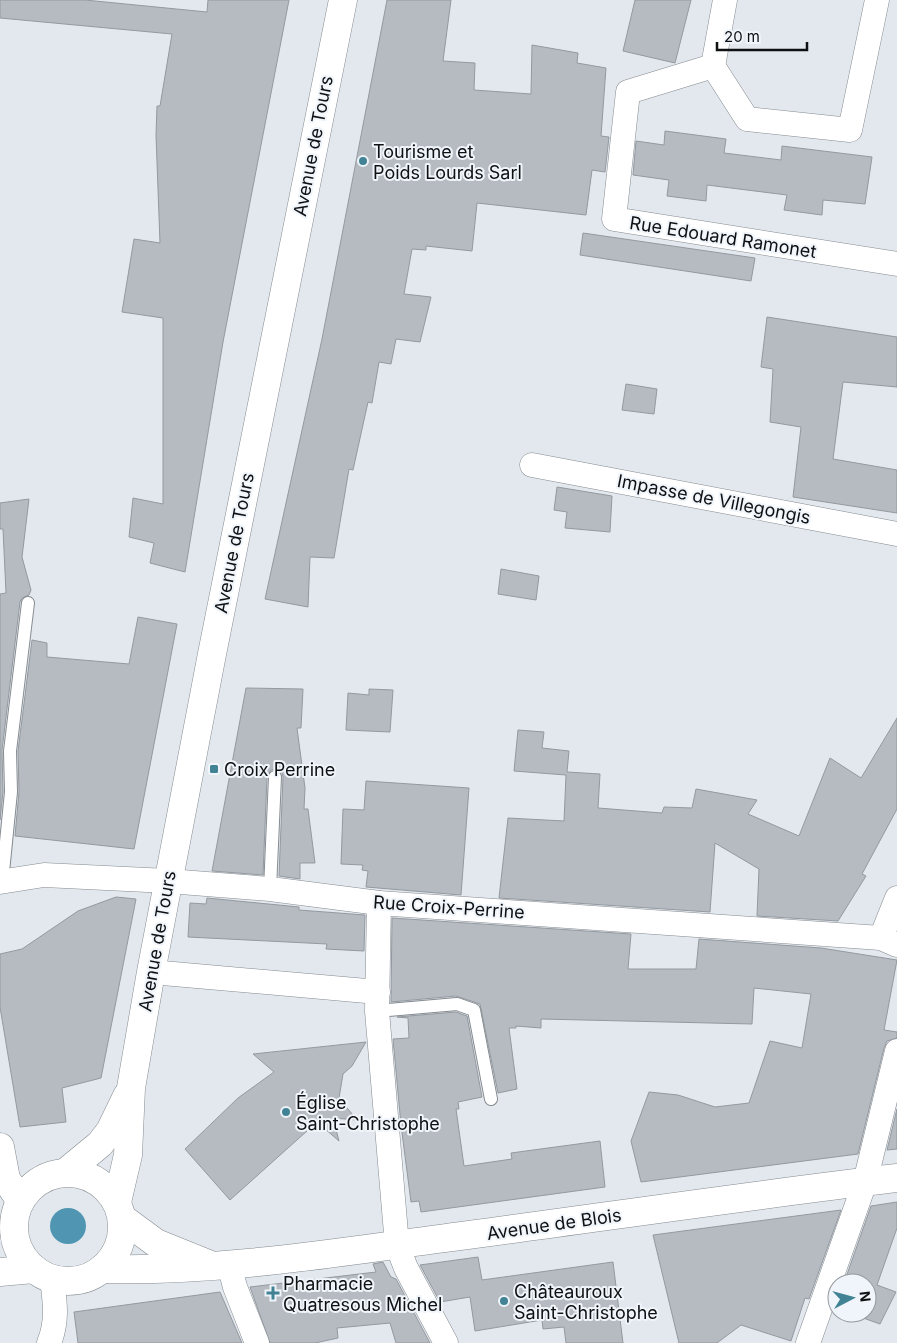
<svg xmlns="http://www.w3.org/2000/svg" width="897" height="1343" viewBox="0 0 897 1343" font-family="Inter,sans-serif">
<rect width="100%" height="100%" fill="#e2e8ed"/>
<!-- water -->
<circle fill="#5096b2" cx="68" cy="1226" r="18"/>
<!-- building -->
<g fill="#b5bbc0" stroke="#94999f">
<path d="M 0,0 L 85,0 L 207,12 L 208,0 L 289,0 L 223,342 L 185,572 L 150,563 L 154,543 L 129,537 L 133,498 L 163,504 L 163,318 L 122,312 L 134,239 L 160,243 L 156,135 L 157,106 L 160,106 L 172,34 L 0,18 Z"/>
<path d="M 387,0 L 451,0 L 443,61 L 475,63 L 474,90 L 531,94 L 532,45 L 578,53 L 577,63 L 606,68 L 601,136 L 609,137 L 605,172 L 592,170 L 586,215 L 477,203 L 472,251 L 426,246 L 426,250 L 412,249 L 404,294 L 431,297 L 420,342 L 396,339 L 391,364 L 379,362 L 372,403 L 368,402 L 353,470 L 349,469 L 334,558 L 310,557 L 308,607 L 265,599 L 322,339 Z"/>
<path d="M 635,0 L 691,0 L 675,63 L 623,51 Z"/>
<path d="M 665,131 L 726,139 L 724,153 L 781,160 L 782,146 L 872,157 L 865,204 L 823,200 L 822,215 L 784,210 L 787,195 L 707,185 L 706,201 L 667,196 L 669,180 L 633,175 L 636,141 L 664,145 Z"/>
<path d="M 583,233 L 755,258 L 751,281 L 580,255 Z"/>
<path d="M 767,317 L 897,337 L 897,387 L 843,382 L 833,459 L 897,470 L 897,513 L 793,497 L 801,427 L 770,422 L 773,369 L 761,367 Z"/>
<path d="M 626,384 L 657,389 L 654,414 L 622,410 Z"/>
<path d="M 557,487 L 612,496 L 610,532 L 565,528 L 567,512 L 554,510 Z"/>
<path d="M 29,499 L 22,557 L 31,590 L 29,595 L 22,598 L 20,602 L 2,750 L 3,792 L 0,820 L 0,594 L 6,593 L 3,529 L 0,529 L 0,503 Z"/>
<path d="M 501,569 L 539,576 L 536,600 L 498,594 Z"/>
<path d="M 138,617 L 177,624 L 134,849 L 15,836 L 19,792 L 18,751 L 32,640 L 47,643 L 47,657 L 129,664 Z"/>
<path d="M 246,688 L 303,689 L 301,728 L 297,728 L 305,788 L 304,809 L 308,809 L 315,863 L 300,863 L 300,879 L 279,876 L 283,777 L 282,773 L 276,769 L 271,770 L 267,777 L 263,875 L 212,871 Z"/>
<path d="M 369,689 L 393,690 L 390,732 L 346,730 L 348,693 L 369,695 Z"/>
<path d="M 897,718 L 897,809 L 862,874 L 866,876 L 838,921 L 757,916 L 759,869 L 715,843 L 710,912 L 499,898 L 508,818 L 564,821 L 566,775 L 514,771 L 518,730 L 544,732 L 542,748 L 569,751 L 567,772 L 600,774 L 598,808 L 662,813 L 664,807 L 692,808 L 696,789 L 757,800 L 748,814 L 799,836 L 830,758 L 861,778 Z"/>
<path d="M 366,781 L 469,788 L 461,895 L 366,887 L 368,871 L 362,870 L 363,865 L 341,864 L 343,809 L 364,810 Z"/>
<path d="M 116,897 L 136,899 L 101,1078 L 62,1088 L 66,1122 L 20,1127 L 0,1007 L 0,954 L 22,949 L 78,911 Z"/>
<path d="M 207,898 L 299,907 L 299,910 L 365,915 L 364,951 L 326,949 L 327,944 L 188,937 L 190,903 L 206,904 Z"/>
<path d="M 392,918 L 631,934 L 628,969 L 696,969 L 699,939 L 821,948 L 897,960 L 884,1030 L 897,1032 L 897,1038 L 887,1041 L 884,1048 L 858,1154 L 641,1182 L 631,1141 L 649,1092 L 678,1095 L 715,1107 L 749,1103 L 770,1041 L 802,1048 L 811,994 L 754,988 L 752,1024 L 541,1019 L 541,1028 L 516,1026 L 516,1028 L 509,1028 L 517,1089 L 498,1093 L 480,1004 L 456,996 L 391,1002 Z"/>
<path d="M 456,1012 L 467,1016 L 482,1097 L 458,1102 L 459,1109 L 456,1109 L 464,1166 L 512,1159 L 511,1153 L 600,1141 L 605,1187 L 421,1212 L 419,1201 L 411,1202 L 401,1125 L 393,1039 L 409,1038 L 408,1018 L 397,1017 Z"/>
<path d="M 366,1042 L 352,1066 L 343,1074 L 339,1098 L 357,1120 L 333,1118 L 339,1141 L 317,1122 L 230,1200 L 185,1149 L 238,1098 L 274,1072 L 253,1054 Z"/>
<path d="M 897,1109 L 897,1149 L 887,1150 Z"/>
<path d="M 897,1202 L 897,1228 L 877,1285 L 896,1292 L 880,1324 L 849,1313 L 867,1313 L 867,1283 L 844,1283 L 871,1206 Z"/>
<path d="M 841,1210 L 809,1299 L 805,1298 L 791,1341 L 741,1325 L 717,1343 L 679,1343 L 653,1235 Z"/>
<path d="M 478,1257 L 482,1280 L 613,1262 L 623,1343 L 566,1343 L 564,1327 L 543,1329 L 542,1320 L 475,1331 L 470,1297 L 440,1302 L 420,1265 Z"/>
<path d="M 383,1262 L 391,1277 L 396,1279 L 430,1343 L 396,1343 L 390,1323 L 337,1328 L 338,1338 L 315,1343 L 270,1343 L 250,1287 L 376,1272 L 373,1264 Z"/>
<path d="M 220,1292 L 242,1343 L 78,1343 L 74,1312 Z"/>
</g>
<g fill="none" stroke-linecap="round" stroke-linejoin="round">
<defs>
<g id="service">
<path d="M 2,882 L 11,792 L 10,751 L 28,603"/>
<path d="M 270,889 L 275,777"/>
<path d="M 377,1011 L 457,1004 L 474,1010 L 491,1099"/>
</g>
<g id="minor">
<path d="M 725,0 L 713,66 L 628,92 L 614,219 L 897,264"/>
<path d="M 713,66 L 747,119 L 850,130 L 877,0"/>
<path d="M 532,465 L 897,534"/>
<path d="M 0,882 L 44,875 L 168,881 L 270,889 L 379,903 L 881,938 L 897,945"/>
<path d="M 379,903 L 377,1011 L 397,1245 L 406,1268 L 446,1343"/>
<path d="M 881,938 L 897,898"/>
<path d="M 151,972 L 378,992"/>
<path d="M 229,1264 L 235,1287 L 257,1343"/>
<path d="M 49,1343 C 58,1321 55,1302 52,1279"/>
<path d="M 808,1343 L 865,1182 L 897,1051"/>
</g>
<path id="tertiary" d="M 0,1147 L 6,1179 L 20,1200"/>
<g id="secondary">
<path d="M 66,1172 L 100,1144 L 110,1131 L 127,1096"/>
<circle cx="68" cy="1227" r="54"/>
<path d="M 117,1202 L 128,1155 L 131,1088 L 151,972 L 212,654 L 343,0"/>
<path d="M 122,1218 L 156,1243 L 208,1264"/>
<path d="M 102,1269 C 214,1272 327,1254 438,1239 C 591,1219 744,1196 897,1178"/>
<path d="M 0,1272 L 34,1269"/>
</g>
</defs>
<!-- service casing -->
<use href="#service" stroke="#858b90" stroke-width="14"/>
<!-- minor casing -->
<use href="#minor" stroke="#858b90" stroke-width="25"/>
<!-- tertiary casing -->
<use href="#tertiary" stroke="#858b90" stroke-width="29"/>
<!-- secondary casing -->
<use href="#secondary" stroke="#858b90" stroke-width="29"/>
<!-- service -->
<use href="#service" stroke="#fff" stroke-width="12"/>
<!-- minor -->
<use href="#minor" stroke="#fff" stroke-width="24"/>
<!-- tertiary -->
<use href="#tertiary" stroke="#fff" stroke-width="28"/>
<!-- secondary -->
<use href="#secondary" stroke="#fff" stroke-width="28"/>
</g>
<!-- markers -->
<g fill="#418294" stroke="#eff5fa" stroke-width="2">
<circle cx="363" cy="161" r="5"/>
<rect x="209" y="764" width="10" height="10" rx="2.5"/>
<circle cx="286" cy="1112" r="5"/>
<path d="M270.5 1285.5h5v5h5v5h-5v5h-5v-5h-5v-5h5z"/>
<circle cx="504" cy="1301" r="5"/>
</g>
<g text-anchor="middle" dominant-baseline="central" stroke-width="4" stroke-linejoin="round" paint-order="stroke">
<!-- street labels -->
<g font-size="18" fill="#0e1012" stroke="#eff5fa">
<text transform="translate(313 146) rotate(-79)">Avenue de Tours</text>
<text transform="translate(723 237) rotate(9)">Rue Edouard Ramonet</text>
<text transform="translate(714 499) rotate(11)">Impasse de Villegongis</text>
<text transform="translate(234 543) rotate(-79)">Avenue de Tours</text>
<text transform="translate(449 907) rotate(4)">Rue Croix-Perrine</text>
<text transform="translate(157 941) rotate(-80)">Avenue de Tours</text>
<text transform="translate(554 1224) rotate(-8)">Avenue de Blois</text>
</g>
<!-- poi labels -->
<g font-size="18" fill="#0e1012" stroke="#eff5fa" text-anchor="start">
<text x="373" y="151">Tourisme et<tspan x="373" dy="21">Poids Lourds Sarl</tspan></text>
<text x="224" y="769">Croix Perrine</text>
<text x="296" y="1102">Église<tspan x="296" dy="21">Saint-Christophe</tspan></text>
<text x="283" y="1283">Pharmacie<tspan x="283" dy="21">Quatresous Michel</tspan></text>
<text x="514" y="1291">Châteauroux<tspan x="514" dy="21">Saint-Christophe</tspan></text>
</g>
</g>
<!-- north arrow -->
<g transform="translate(852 1298) rotate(84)"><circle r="24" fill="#eff5fa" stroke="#95999d"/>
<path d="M0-4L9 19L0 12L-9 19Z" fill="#418294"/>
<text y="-8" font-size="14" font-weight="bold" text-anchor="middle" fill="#0e1012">N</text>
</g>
<!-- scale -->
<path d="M717 42v8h90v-8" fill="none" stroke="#0e1012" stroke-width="2.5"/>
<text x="724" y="42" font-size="15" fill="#0e1012" stroke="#eff5fa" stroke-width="4" paint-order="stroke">20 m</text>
</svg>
